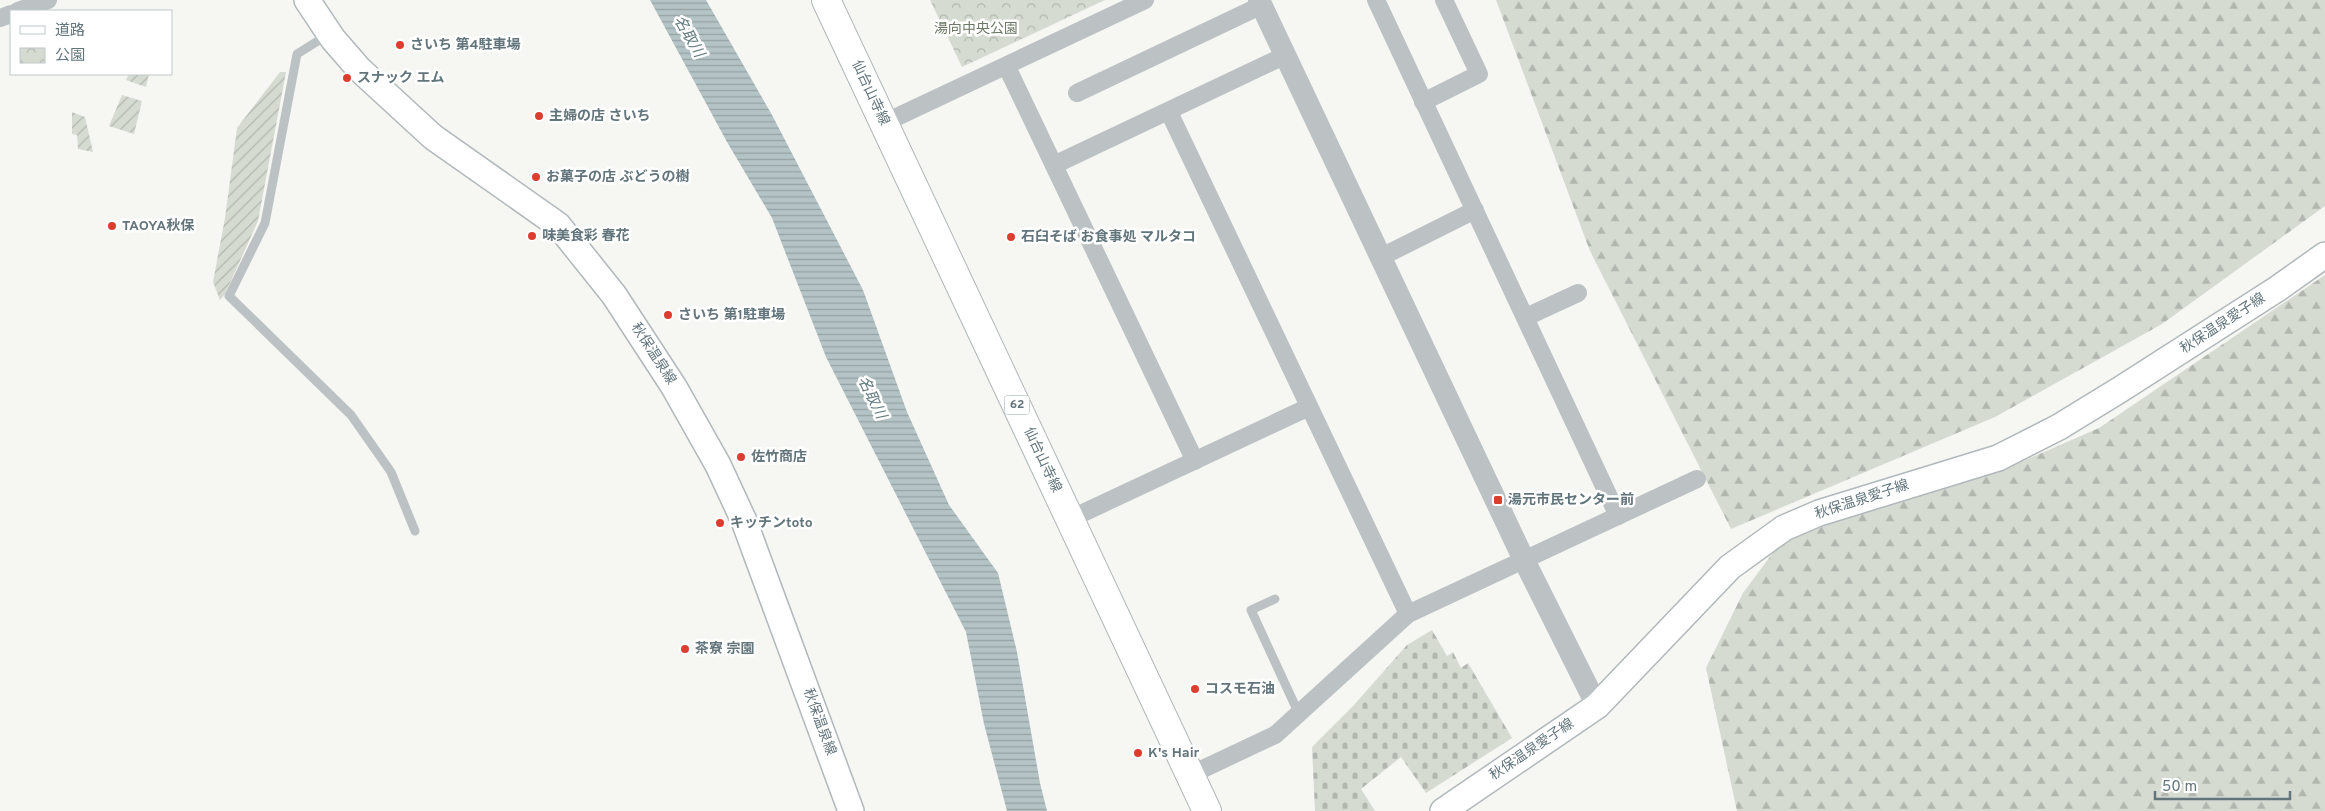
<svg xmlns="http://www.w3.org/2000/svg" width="2325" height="811" viewBox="0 0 2325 811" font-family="Overpass,'Noto Sans JP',sans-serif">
<defs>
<pattern id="forest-firs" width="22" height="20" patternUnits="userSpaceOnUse" patternTransform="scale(1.25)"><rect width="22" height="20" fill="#d6dbd2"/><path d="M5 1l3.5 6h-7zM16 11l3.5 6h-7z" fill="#b1b6af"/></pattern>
<pattern id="cemetery-stones" width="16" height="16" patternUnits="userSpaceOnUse" patternTransform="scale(1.25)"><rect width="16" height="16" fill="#d6dbd2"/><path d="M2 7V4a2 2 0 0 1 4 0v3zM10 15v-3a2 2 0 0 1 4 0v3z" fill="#b1b6af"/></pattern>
<pattern id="park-crowns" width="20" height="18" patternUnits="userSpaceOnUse" patternTransform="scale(1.25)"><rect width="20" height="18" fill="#d6dbd2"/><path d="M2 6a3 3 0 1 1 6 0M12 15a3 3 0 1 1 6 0" fill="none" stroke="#b1b6af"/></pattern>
<pattern id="garden-furrows" width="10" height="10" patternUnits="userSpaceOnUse" patternTransform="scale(1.25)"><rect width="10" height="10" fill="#d6dbd2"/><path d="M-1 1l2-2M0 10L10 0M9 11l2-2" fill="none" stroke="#b1b6af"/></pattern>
<pattern id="water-rules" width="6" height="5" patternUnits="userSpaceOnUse" patternTransform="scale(1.25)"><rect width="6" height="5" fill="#b4c3c5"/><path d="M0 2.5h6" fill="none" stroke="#96a3a5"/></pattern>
</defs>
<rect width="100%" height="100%" fill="#f6f6f3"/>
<!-- forest -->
<g fill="url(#forest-firs)">
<path d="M 1496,0 L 2325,0 L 2325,206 L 2162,324 L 1995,417 L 1731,529 L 1590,251 Z"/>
<path d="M 2325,275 L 2325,811 L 1737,811 L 1706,668 L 1743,593 L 1780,543 L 1850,516 L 2014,465 L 2099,428 Z"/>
</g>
<!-- cemetery -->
<path fill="url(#cemetery-stones)" d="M 1432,630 L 1447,656 L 1453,652 L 1461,668 L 1468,663 L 1512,738 L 1426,793 L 1401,757 L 1361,789 L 1375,811 L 1315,811 L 1312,747 L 1353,706 L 1407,645 Z"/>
<!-- park -->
<path fill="url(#park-crowns)" d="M 930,0 L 1105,0 L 962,67 Z"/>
<!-- garden -->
<g fill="url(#garden-furrows)">
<path d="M 280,72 L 286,72 L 258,221 L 225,294 L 220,300 L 213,282 L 225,218 L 237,128 Z"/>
<path d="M 129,74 L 149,74 L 146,87 L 126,80 Z"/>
<path d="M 122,95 L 142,101 L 134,134 L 109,126 Z"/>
<path d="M 72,112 L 85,117 L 93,152 L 78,149 L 77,135 L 72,134 Z"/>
</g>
<!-- water -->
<path fill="url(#water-rules)" d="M 650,0 L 706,0 L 772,115 L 863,290 L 907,412 L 949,505 L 998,573 L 1017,652 L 1040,783 L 1047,811 L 1007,811 L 984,724 L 966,632 L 826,357 L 772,218 L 727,142 Z"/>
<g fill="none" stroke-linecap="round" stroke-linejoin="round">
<defs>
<g id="secondary">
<path d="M 307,0 L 333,39 L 359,69 L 433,137 L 558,225 L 614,295 L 674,387 L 718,465 L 744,521 L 851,811"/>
<path d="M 1443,811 L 1597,706 L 1730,567 L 1784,528 L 1819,513 L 1998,458 L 2059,427 L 2121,389 L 2277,289 L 2325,255"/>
</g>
<path id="primary" d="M 826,0 L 1207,811"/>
</defs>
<!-- secondary casing -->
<use href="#secondary" stroke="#b1b8bb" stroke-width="28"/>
<!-- primary casing -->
<use href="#primary" stroke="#b0b6b9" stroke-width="30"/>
<!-- service -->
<g stroke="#bcc2c4" stroke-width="9">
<path d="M 329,34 L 297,54 L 265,223 L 229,296 L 351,415 L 391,472 L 415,531"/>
<path d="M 1275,599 L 1251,610 L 1299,714"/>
</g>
<!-- minor -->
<g stroke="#bcc2c4" stroke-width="18">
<path d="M 1376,0 L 1618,516"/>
<path d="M 18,11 L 48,0"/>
<path d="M 0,18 L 11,14"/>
<path d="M 1007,67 L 1195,461"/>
<path d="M 1077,93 L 1262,5"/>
<path d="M 1423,102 L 1479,74 L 1444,0"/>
<path d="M 1169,112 L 1408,614"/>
<path d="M 884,123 L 1145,0"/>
<path d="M 1054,165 L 1286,55"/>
<path d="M 1381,257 L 1475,210"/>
<path d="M 1526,317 L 1578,293"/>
<path d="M 1070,519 L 1309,407"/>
<path d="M 1190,775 L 1275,735 L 1408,614 L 1697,479"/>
</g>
<!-- tertiary -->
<path stroke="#bcc2c4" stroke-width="22" d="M 1259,0 L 1524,560 L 1597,706"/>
<!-- secondary -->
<use href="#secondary" stroke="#fff" stroke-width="25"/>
<!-- primary -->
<use href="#primary" stroke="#fff" stroke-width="28"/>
</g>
<!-- markers -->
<g fill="#db3e2e" stroke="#fff" stroke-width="2">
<circle cx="400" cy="45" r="5"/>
<circle cx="347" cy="78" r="5"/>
<circle cx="539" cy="116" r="5"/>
<circle cx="536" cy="177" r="5"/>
<circle cx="112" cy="226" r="5"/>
<circle cx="532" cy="236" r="5"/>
<circle cx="1011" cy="237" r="5"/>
<circle cx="668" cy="315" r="5"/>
<circle cx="741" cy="457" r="5"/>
<rect x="1493" y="495" width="10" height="10" rx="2.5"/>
<circle cx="720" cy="523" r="5"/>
<circle cx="685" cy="649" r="5"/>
<circle cx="1195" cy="689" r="5"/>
<circle cx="1138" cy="753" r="5"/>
</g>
<g text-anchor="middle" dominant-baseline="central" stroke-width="5" stroke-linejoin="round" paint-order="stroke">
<!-- shield labels -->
<rect fill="#fff" stroke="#919ea3" stroke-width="1" x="1004.5" y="395.5" width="25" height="19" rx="4"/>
<g font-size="12" font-weight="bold" fill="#62757c">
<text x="1017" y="405">62</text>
</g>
<!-- park labels -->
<g font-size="14" fill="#6c7a65" stroke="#fff">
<text x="976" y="29">湯向中央公園</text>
</g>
<!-- poi labels -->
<g font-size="14" font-weight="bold" fill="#62757c" stroke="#fff" text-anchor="start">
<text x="410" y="45">さいち 第4駐車場</text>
<text x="357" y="78">スナック エム</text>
<text x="549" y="116">主婦の店 さいち</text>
<text x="546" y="177">お菓子の店 ぶどうの樹</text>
<text x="122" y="226">TAOYA秋保</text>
<text x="542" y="236">味美食彩 春花</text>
<text x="1021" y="237">石臼そば お食事処 マルタコ</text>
<text x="678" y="315">さいち 第1駐車場</text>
<text x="751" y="457">佐竹商店</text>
<text x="1508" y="500">湯元市民センター前</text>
<text x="730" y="523">キッチンtoto</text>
<text x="695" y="649">茶寮 宗園</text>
<text x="1205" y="689">コスモ石油</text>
<text x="1148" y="753">K's Hair</text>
</g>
<!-- street labels -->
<g font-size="14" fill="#62757c" stroke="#fff">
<text transform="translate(870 93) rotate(65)">仙台山寺線</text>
<text transform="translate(2223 324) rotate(-33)">秋保温泉愛子線</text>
<text transform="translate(653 354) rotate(57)">秋保温泉線</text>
<text transform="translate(1042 460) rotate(65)">仙台山寺線</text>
<text transform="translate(1862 500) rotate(-18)">秋保温泉愛子線</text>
<text transform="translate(819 722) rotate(70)">秋保温泉線</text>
<text transform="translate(1532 750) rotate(-34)">秋保温泉愛子線</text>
</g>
<!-- water labels -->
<g font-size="15" font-style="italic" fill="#627b7f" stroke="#fff">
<text transform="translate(688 37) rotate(60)">名取川</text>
<text transform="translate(871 398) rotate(64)">名取川</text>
</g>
</g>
<!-- legend -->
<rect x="10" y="10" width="162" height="65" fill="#ffffff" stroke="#c0c8cb"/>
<rect x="20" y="26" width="25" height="8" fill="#ffffff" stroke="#c0c8cb"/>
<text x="55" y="35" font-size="15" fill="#62757c">道路</text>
<rect x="20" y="48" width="25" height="15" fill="url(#park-crowns)" stroke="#c0c8cb"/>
<text x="55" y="60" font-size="15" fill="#62757c">公園</text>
<!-- scale -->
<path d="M2155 791v8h135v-8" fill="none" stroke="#62757c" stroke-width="2.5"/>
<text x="2162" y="791" font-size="15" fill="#62757c" stroke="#ffffff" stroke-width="4" paint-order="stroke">50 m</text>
</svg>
